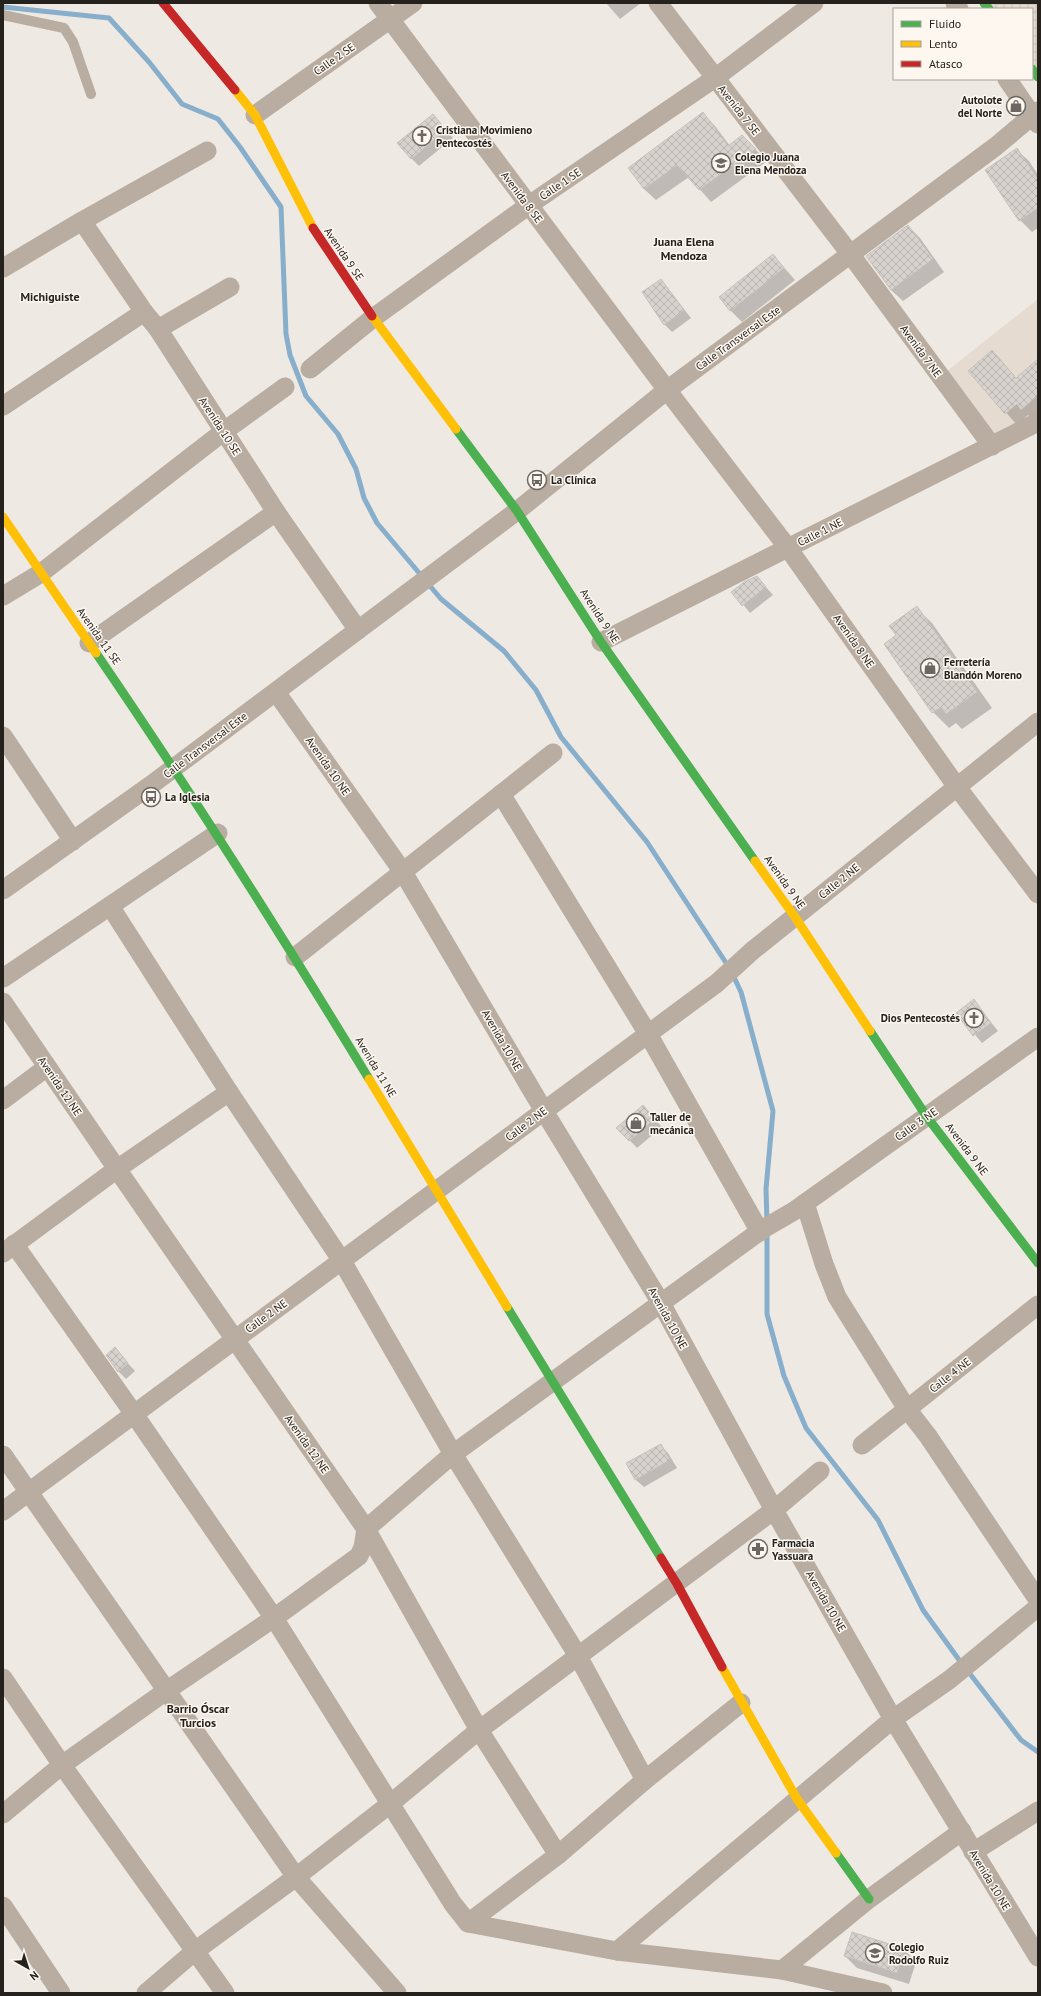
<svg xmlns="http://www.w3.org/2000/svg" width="1041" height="1996" viewBox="0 0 1041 1996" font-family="'PT Sans',sans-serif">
<defs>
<pattern id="industrial-grid" width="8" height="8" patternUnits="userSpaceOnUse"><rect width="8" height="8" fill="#e6dbd0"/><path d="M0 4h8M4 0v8" fill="none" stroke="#c5bcb2"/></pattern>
<pattern id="building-cross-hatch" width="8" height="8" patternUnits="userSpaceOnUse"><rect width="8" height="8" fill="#d7d2cd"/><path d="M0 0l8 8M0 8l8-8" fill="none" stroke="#b8b4b0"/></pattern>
</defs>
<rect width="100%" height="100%" fill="#efe9e3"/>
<!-- built -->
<path fill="#e6dbd0" d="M 1038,299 L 1038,416 L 995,438 L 947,371 Z"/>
<!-- industrial -->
<path fill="url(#industrial-grid)" d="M 982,3 L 1038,3 L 1038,80 L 1032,72 L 1032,9 L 987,9 Z"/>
<!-- shadow -->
<g fill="#0003">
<path d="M 606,3 L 641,3 L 620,19 Z"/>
<path d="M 703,114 L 715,126 L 730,146 L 742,136 L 767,161 L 711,202 L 689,177 L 656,200 L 644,189 Z"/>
<path d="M 433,115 L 453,138 L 419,166 L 411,158 Z"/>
<path d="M 1017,150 L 1029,161 L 1038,175 L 1038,228 L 1032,232 L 1020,220 Z"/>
<path d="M 908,226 L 920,238 L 944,272 L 903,301 L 891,290 Z"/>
<path d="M 773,255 L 795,280 L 742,322 L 730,310 Z"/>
<path d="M 661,280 L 691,318 L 672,332 L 664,324 Z"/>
<path d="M 1038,361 L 1038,416 L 1033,420 L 1028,415 L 1017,425 L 970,371 L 1003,363 L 1017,379 Z"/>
<path d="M 757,577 L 773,595 L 750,613 L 733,592 Z"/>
<path d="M 916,608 L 932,623 L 992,708 L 962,729 L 956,723 L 949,728 L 933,712 Z"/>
<path d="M 974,1001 L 998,1031 L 982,1043 L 957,1013 Z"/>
<path d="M 650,1114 L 662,1127 L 637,1148 L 618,1128 Z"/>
<path d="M 115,1349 L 135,1371 L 126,1379 L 118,1371 Z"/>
<path d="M 660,1445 L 668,1453 L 677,1468 L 644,1487 L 636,1480 L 627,1464 Z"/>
<path d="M 905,1950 L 916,1962 L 909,1984 L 857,1968 L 845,1956 Z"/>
</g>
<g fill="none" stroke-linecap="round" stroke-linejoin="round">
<!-- stream -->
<g stroke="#87aecb" stroke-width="5">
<path d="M 3,7 L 109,18 L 149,62 L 182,104 L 218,119 L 240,147 L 281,207 L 286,334 L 290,355 L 306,396 L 338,434 L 356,469 L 364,498 L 377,523 L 441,599 L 504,651 L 536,690 L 561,737 L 647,842 L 730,969 L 741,992 L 773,1111 L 766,1189 L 767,1223"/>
<path d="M 767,1231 L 767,1314 L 784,1376 L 806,1428 L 878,1520 L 923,1610 L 962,1664"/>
<path d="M 967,1670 L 1021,1740 L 1038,1752"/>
</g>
</g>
<!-- building -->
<g fill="url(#building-cross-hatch)" stroke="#c7c2bd">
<path d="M 703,112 L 728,146 L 742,135 L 756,149 L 699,190 L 677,165 L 644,189 L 628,168 Z"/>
<path d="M 433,114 L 446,130 L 411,159 L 397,143 Z"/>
<path d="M 1017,148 L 1038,179 L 1038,208 L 1019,221 L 985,170 Z"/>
<path d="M 908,225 L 933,259 L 891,290 L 866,256 Z"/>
<path d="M 773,254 L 784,268 L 730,311 L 719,297 Z"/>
<path d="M 661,279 L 684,310 L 664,325 L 642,292 Z"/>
<path d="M 992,350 L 1016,378 L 1038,359 L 1038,395 L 1021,410 L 1017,404 L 1005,414 L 968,371 Z"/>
<path d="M 757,576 L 766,587 L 742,606 L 731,592 L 744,582 Z"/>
<path d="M 917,606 L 977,692 L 946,714 L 941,707 L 932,713 L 884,644 L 896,635 L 889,626 Z"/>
<path d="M 974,999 L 991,1023 L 973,1036 L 956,1013 Z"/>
<path d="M 643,1105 L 655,1119 L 629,1141 L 616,1128 Z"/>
<path d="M 115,1347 L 128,1363 L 118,1372 L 106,1355 Z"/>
<path d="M 661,1444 L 670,1460 L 635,1480 L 626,1463 Z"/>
<path d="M 852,1932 L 905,1949 L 897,1973 L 844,1956 Z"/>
</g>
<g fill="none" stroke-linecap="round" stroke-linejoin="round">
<!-- lane -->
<path stroke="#b8ada0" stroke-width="10" d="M 3,15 L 64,28 L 73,42 L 91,94"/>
<!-- street -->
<g stroke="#b8ada0" stroke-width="19">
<path d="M 378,3 L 667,390 L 788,548 L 957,787 L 1038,894"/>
<path d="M 658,3 L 851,255 L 992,446"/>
<path d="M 955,3 L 959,9"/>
<path d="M 1007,79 L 1038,124"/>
<path d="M 255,115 L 413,3"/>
<path d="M 82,221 L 144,312 L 158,329 L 276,512 L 358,630"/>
<path d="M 3,268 L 82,221 L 207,151"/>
<path d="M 158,329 L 230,287"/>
<path d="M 310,369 L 373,318 L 529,205 L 715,78 L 814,3"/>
<path d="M 3,406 L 144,312"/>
<path d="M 3,596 L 41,573 L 223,432 L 285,387"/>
<path d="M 601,642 L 1038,422"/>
<path d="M 89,643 L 276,512"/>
<path d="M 276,692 L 403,872 L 544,1111 L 661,1303 L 774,1510 L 893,1719 L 1038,1957"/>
<path d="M 3,736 L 73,841"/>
<path d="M 501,794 L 648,1034 L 760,1232"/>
<path d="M 3,890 L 151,785 L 517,511 L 667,390 L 995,147 L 1038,111"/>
<path d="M 110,906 L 229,1092 L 342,1261 L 453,1454 L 578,1656 L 645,1780"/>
<path d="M 295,957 L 553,753"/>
<path d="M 3,978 L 218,833"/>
<path d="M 3,1002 L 117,1169 L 3,1253"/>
<path d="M 229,1092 L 117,1169 L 366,1529 L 479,1730 L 558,1855"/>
<path d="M 3,1100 L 47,1067"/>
<path d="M 805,1203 L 824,1264 L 837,1297 L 907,1409 L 928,1436 L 1038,1600"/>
<path d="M 14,1244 L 134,1414 L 274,1618 L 453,1904 L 468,1923 L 617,1951 L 782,1970 L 883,1993"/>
<path d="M 862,1445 L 1038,1305"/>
<path d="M 3,1455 L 296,1877 L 397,1993"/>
<path d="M 3,1511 L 717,983 L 752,951 L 1038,722"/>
<path d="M 3,1678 L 62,1765 L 225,1993"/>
<path d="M 3,1814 L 62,1765 L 166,1691 L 274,1618 L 359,1556 L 363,1547 L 366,1529 L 453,1454 L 763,1229 L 794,1211 L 1038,1037"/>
<path d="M 973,1852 L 1038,1811"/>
<path d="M 3,1906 L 61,1993"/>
<path d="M 468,1923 L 558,1855 L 645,1780 L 741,1703"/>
<path d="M 617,1951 L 893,1719 L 949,1680 L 1038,1607"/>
<path d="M 782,1970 L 869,1899 L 962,1831"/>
<path d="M 146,1993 L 195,1951 L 296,1877 L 390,1804 L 479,1730 L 774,1510 L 820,1471"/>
</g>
<!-- fast -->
<g stroke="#4caf50" stroke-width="9">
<path d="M 984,3 L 989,9"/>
<path d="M 1032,69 L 1038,77"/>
<path d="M 456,429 L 517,511 L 601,642 L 755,861"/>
<path d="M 96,653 C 191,792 281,934 369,1079"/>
<path d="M 870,1031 L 927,1117 L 1038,1263"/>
<path d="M 507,1307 L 661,1558"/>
<path d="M 836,1853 L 869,1899"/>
</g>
<!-- slow -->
<g stroke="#ffc107" stroke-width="9">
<path d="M 235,90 L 255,115 L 313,228"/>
<path d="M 372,316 L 456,429"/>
<path d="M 3,517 L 96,653"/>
<path d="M 755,861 L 795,917 L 870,1031"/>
<path d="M 369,1079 L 507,1307"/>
<path d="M 722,1667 L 797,1799 L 836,1853"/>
</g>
<!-- jam -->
<g stroke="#c62828" stroke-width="9">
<path d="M 163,3 L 235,90"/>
<path d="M 313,228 L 372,316"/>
<path d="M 661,1558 L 677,1584 L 722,1667"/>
</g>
</g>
<!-- icons -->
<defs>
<symbol id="shop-ring" viewBox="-11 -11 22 22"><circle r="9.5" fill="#fdf7f0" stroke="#6c6762" stroke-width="1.5"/><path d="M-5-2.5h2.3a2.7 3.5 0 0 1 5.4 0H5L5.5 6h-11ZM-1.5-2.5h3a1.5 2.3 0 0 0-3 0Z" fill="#6c6762"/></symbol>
<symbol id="church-ring" viewBox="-11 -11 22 22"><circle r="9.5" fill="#fdf7f0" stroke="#6c6762" stroke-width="1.5"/><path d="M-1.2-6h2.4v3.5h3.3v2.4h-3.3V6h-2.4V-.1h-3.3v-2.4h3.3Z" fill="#6c6762"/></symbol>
<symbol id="university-ring" viewBox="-11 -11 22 22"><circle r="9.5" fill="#fdf7f0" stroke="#6c6762" stroke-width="1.5"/><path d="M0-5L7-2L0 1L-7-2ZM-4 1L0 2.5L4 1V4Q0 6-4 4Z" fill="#6c6762"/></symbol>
<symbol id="bus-ring" viewBox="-11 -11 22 22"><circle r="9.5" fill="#fdf7f0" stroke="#6c6762" stroke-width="1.5"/><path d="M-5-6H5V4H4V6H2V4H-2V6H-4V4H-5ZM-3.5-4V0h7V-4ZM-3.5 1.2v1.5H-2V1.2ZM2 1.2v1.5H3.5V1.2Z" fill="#6c6762"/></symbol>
<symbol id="pharmacy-ring" viewBox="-11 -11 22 22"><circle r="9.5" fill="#fdf7f0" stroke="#6c6762" stroke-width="1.5"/><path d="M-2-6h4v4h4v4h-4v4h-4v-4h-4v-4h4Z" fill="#6c6762"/></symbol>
</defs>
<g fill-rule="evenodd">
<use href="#shop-ring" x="1005" y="95" width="22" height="22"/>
<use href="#church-ring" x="411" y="125" width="22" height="22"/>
<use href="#university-ring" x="710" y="152" width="22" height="22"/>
<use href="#bus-ring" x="526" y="469" width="22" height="22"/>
<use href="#shop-ring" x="919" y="657" width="22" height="22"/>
<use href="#bus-ring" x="140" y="786" width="22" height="22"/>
<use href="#church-ring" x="963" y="1007" width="22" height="22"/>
<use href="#shop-ring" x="625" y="1112" width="22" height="22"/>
<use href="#pharmacy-ring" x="747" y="1538" width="22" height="22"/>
<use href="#university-ring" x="864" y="1942" width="22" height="22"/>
</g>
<g text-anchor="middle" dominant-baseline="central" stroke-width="3" stroke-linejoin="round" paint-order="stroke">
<!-- street labels -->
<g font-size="11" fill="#25211d" stroke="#fdf7f0">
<text transform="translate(334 59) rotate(-35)">Calle 2 SE</text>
<text transform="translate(739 110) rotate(52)">Avenida 7 SE</text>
<text transform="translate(560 184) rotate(-34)">Calle 1 SE</text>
<text transform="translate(522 197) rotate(53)">Avenida 8 SE</text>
<text transform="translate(344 254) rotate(56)">Avenida 9 SE</text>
<text transform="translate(738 338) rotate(-36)">Calle Transversal Este</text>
<text transform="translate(921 351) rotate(54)">Avenida 7 NE</text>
<text transform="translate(220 426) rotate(57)">Avenida 10 SE</text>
<text transform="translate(820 532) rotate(-27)">Calle 1 NE</text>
<text transform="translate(600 616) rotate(57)">Avenida 9 NE</text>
<text transform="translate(99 636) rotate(55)">Avenida 11 SE</text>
<text transform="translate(854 641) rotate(55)">Avenida 8 NE</text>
<text transform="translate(205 745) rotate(-37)">Calle Transversal Este</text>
<text transform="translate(328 766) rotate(55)">Avenida 10 NE</text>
<text transform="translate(839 881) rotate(-39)">Calle 2 NE</text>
<text transform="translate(785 882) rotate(55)">Avenida 9 NE</text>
<text transform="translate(502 1040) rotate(60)">Avenida 10 NE</text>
<text transform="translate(376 1067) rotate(59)">Avenida 11 NE</text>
<text transform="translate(60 1086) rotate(56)">Avenida 12 NE</text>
<text transform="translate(526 1124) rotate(-37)">Calle 2 NE</text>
<text transform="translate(916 1124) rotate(-35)">Calle 3 NE</text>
<text transform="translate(967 1149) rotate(53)">Avenida 9 NE</text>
<text transform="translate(266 1316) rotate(-36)">Calle 2 NE</text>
<text transform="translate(668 1318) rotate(61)">Avenida 10 NE</text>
<text transform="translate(950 1375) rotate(-38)">Calle 4 NE</text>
<text transform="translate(307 1444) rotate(55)">Avenida 12 NE</text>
<text transform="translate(826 1601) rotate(60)">Avenida 10 NE</text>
<text transform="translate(990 1880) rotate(59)">Avenida 10 NE</text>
</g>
<!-- poi labels -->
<g font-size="11" font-weight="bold" fill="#25211d" stroke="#fdf7f0" text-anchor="start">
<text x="1002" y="100" text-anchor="end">Autolote<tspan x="1002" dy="13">del Norte</tspan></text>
<text x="436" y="130">Cristiana Movimieno<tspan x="436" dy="13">Pentecostés</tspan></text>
<text x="735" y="157">Colegio Juana<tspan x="735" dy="13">Elena Mendoza</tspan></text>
<text x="551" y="480">La Clínica</text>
<text x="944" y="662">Ferretería<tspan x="944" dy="13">Blandón Moreno</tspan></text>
<text x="165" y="797">La Iglesia</text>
<text x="960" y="1018" text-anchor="end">Dios Pentecostés</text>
<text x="650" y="1117">Taller de<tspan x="650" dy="13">mecánica</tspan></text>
<text x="772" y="1543">Farmacia<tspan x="772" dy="13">Yassuara</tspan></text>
<text x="889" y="1947">Colegio<tspan x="889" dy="13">Rodolfo Ruiz</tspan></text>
</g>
<!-- neighbourhood labels -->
<g font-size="12" font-weight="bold" fill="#25211d" stroke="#fdf7f0">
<text x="684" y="241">Juana Elena<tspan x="684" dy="14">Mendoza</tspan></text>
<text x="50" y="296">Michiguiste</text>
<text x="198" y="1708">Barrio Óscar<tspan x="198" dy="14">Turcios</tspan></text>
</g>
</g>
<!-- border -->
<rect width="1041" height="1996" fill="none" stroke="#25211d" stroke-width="8"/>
<!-- legend -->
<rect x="893" y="8" width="140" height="72" fill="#fdf7f0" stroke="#a7a19c"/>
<rect x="901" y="21" width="20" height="6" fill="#4caf50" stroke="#a7a19c"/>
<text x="929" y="28" font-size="12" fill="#25211d">Fluido</text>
<rect x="901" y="41" width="20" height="6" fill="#ffc107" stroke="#a7a19c"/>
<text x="929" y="48" font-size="12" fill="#25211d">Lento</text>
<rect x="901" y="61" width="20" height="6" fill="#c62828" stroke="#a7a19c"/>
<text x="929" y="68" font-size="12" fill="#25211d">Atasco</text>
<!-- north arrow -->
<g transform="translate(28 1968) rotate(141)" stroke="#fdf7f0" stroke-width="3" paint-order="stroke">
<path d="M0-3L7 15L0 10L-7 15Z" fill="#25211d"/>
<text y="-6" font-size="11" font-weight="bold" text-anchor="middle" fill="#25211d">N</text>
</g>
</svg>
